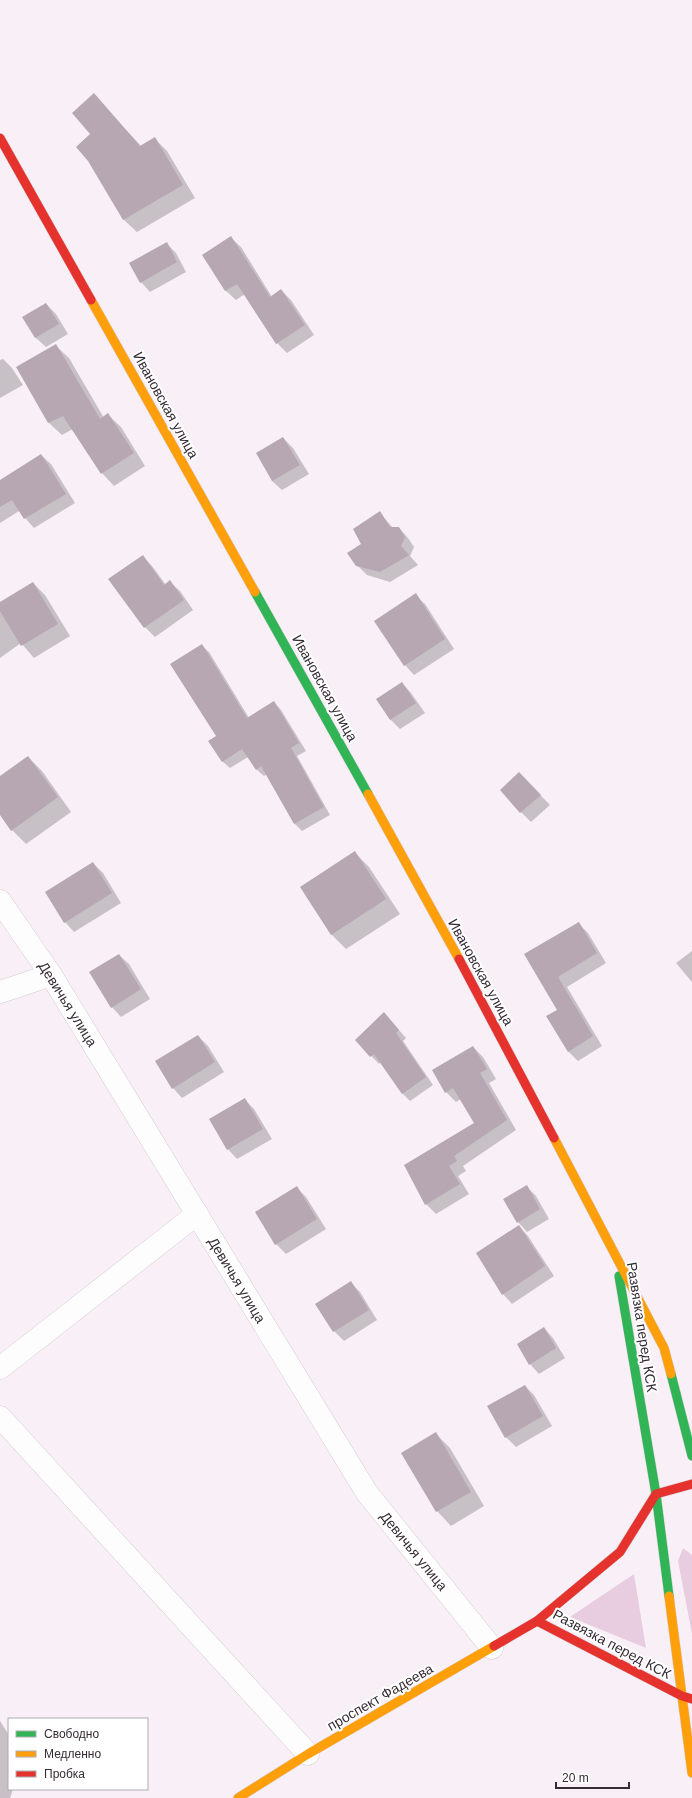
<svg xmlns="http://www.w3.org/2000/svg" width="692" height="1798" viewBox="0 0 692 1798" font-family="Arial,sans-serif">
<rect width="100%" height="100%" fill="#f9f0f7"/>
<!-- green -->
<g fill="#e8cde0">
<path d="M 683,1548 L 692,1555 L 692,1634 L 678,1561 Z"/>
<path d="M 634,1574 L 646,1648 L 570,1617 Z"/>
</g>
<!-- shadow -->
<g fill="#0003">
<path d="M 94,95 L 141,146 L 154,138 L 167,151 L 195,198 L 137,232 L 124,220 L 89,160 Z"/>
<path d="M 231,238 L 241,247 L 272,297 L 281,290 L 291,300 L 314,335 L 287,353 L 277,343 L 245,294 L 236,300 L 226,291 L 203,255 Z"/>
<path d="M 166,243 L 176,253 L 186,272 L 150,292 L 141,282 Z"/>
<path d="M 46,304 L 56,314 L 68,334 L 46,347 L 36,338 L 24,317 Z"/>
<path d="M 56,346 L 69,358 L 104,418 L 108,415 L 121,427 L 145,466 L 114,486 L 102,473 L 73,429 L 62,435 L 49,423 L 18,368 Z"/>
<path d="M 3,359 L 12,368 L 23,385 L 0,398 L 0,360 Z"/>
<path d="M 283,438 L 293,448 L 309,474 L 282,490 L 272,481 Z"/>
<path d="M 41,455 L 51,464 L 75,503 L 34,528 L 19,511 L 0,523 L 0,481 Z"/>
<path d="M 379,512 L 393,528 L 399,528 L 408,538 L 414,547 L 410,556 L 418,565 L 390,582 L 367,575 L 357,565 L 363,544 Z"/>
<path d="M 143,557 L 152,566 L 166,585 L 170,582 L 180,591 L 193,610 L 155,637 L 145,627 L 110,579 Z"/>
<path d="M 33,583 L 45,595 L 70,636 L 34,658 L 21,643 L 0,658 L 0,603 Z"/>
<path d="M 415,595 L 425,604 L 454,649 L 414,675 L 405,665 Z"/>
<path d="M 201,645 L 209,652 L 249,718 L 274,702 L 281,710 L 306,751 L 297,756 L 330,815 L 302,831 L 295,824 L 267,774 L 264,776 L 256,769 L 248,757 L 230,768 L 222,761 Z"/>
<path d="M 402,683 L 411,693 L 425,713 L 400,729 L 391,720 L 377,700 Z"/>
<path d="M 28,757 L 42,771 L 71,812 L 26,844 L 12,830 L 0,813 L 0,777 Z"/>
<path d="M 519,773 L 550,805 L 531,822 L 521,812 Z"/>
<path d="M 354,852 L 369,867 L 400,914 L 346,949 L 332,935 L 301,887 Z"/>
<path d="M 93,863 L 103,873 L 121,903 L 74,932 L 65,922 Z"/>
<path d="M 578,923 L 588,933 L 606,963 L 567,987 L 602,1046 L 578,1061 L 568,1051 L 558,1011 L 525,955 Z"/>
<path d="M 692,951 L 692,982 L 676,963 Z"/>
<path d="M 119,955 L 129,964 L 150,999 L 121,1017 L 112,1007 Z"/>
<path d="M 391,1021 L 406,1038 L 403,1041 L 433,1085 L 410,1101 L 402,1093 L 381,1062 L 379,1064 L 356,1040 Z"/>
<path d="M 198,1036 L 208,1046 L 224,1072 L 182,1098 L 173,1088 Z"/>
<path d="M 473,1047 L 483,1057 L 496,1079 L 489,1083 L 516,1130 L 463,1166 L 466,1171 L 458,1176 L 469,1194 L 436,1214 L 426,1204 L 406,1165 L 475,1123 L 461,1099 L 456,1102 L 446,1092 Z"/>
<path d="M 244,1099 L 254,1109 L 272,1139 L 237,1159 L 228,1149 Z"/>
<path d="M 526,1186 L 536,1196 L 549,1219 L 527,1232 L 518,1222 Z"/>
<path d="M 297,1188 L 306,1197 L 326,1229 L 286,1254 L 276,1244 Z"/>
<path d="M 519,1226 L 528,1236 L 554,1276 L 512,1304 L 503,1294 Z"/>
<path d="M 351,1283 L 360,1292 L 377,1320 L 344,1341 L 334,1331 Z"/>
<path d="M 544,1328 L 553,1338 L 565,1358 L 539,1374 L 530,1364 Z"/>
<path d="M 525,1386 L 534,1395 L 552,1426 L 516,1447 L 506,1437 Z"/>
<path d="M 436,1434 L 450,1448 L 484,1506 L 451,1526 L 437,1511 Z"/>
<path d="M 0,1721 L 9,1735 L 9,1789 L 13,1789 L 10,1798 L 0,1798 Z"/>
</g>
<!-- building -->
<g fill="#b6a7b3">
<path d="M 94,93 L 140,146 L 155,137 L 183,185 L 123,220 L 88,161 L 76,147 L 90,134 L 72,113 Z"/>
<path d="M 231,236 L 270,297 L 281,289 L 305,325 L 276,344 L 237,284 L 225,291 L 202,255 Z"/>
<path d="M 167,242 L 177,262 L 140,283 L 129,263 Z"/>
<path d="M 46,303 L 59,324 L 35,338 L 22,317 Z"/>
<path d="M 56,344 L 100,419 L 108,413 L 134,453 L 101,474 L 63,416 L 48,423 L 16,367 Z"/>
<path d="M 283,437 L 300,465 L 272,481 L 256,453 Z"/>
<path d="M 41,454 L 66,494 L 24,519 L 12,500 L 0,507 L 0,480 Z"/>
<path d="M 380,511 L 390,527 L 399,527 L 405,537 L 401,546 L 409,555 L 380,572 L 356,566 L 347,553 L 361,544 L 353,529 Z"/>
<path d="M 143,555 L 164,585 L 170,580 L 184,600 L 144,628 L 108,579 Z"/>
<path d="M 33,582 L 58,624 L 21,646 L 0,611 L 0,602 Z"/>
<path d="M 416,593 L 445,639 L 404,666 L 374,621 Z"/>
<path d="M 202,644 L 247,718 L 274,701 L 299,743 L 291,748 L 324,807 L 294,824 L 261,766 L 256,770 L 242,749 L 222,762 L 208,741 L 216,736 L 170,664 Z"/>
<path d="M 402,682 L 416,703 L 390,720 L 376,699 Z"/>
<path d="M 28,756 L 58,797 L 11,831 L 0,815 L 0,776 Z"/>
<path d="M 519,772 L 541,795 L 520,813 L 500,790 Z"/>
<path d="M 355,851 L 386,899 L 331,935 L 300,887 Z"/>
<path d="M 93,862 L 112,893 L 64,923 L 45,892 Z"/>
<path d="M 579,922 L 597,953 L 558,977 L 593,1036 L 568,1052 L 546,1016 L 557,1010 L 524,954 Z"/>
<path d="M 119,954 L 141,989 L 111,1008 L 89,972 Z"/>
<path d="M 384,1012 L 399,1030 L 396,1033 L 426,1077 L 402,1094 L 374,1054 L 370,1057 L 355,1040 Z"/>
<path d="M 198,1035 L 215,1062 L 172,1089 L 155,1061 Z"/>
<path d="M 473,1046 L 487,1069 L 480,1073 L 507,1120 L 454,1156 L 457,1161 L 449,1166 L 460,1184 L 425,1205 L 404,1165 L 474,1123 L 453,1088 L 445,1093 L 432,1070 Z"/>
<path d="M 245,1098 L 263,1129 L 227,1150 L 209,1119 Z"/>
<path d="M 527,1185 L 540,1209 L 517,1223 L 503,1199 Z"/>
<path d="M 297,1186 L 317,1219 L 275,1245 L 255,1212 Z"/>
<path d="M 519,1225 L 545,1266 L 502,1295 L 476,1253 Z"/>
<path d="M 351,1281 L 369,1310 L 333,1332 L 315,1304 Z"/>
<path d="M 544,1327 L 556,1348 L 529,1365 L 517,1344 Z"/>
<path d="M 525,1385 L 543,1416 L 505,1438 L 487,1406 Z"/>
<path d="M 436,1432 L 471,1492 L 436,1512 L 401,1453 Z"/>
</g>
<g fill="none" stroke-linecap="round" stroke-linejoin="round">
<defs>
<g id="street">
<path d="M 0,901 L 51,975 L 367,1493 L 492,1648"/>
<path d="M 0,992 L 51,975"/>
<path d="M 0,1368 L 197,1214"/>
<path d="M 0,1417 L 308,1754"/>
</g>
<g id="fast">
<path d="M 255,592 L 368,794"/>
<path d="M 619,1276 L 656,1494 L 669,1596"/>
<path d="M 671,1374 L 692,1456"/>
</g>
<g id="slow">
<path d="M 91,300 L 255,592"/>
<path d="M 368,794 L 459,959"/>
<path d="M 554,1138 L 664,1348 L 671,1374"/>
<path d="M 669,1596 L 692,1773"/>
<path d="M 238,1798 L 308,1754 L 494,1646"/>
</g>
<g id="jam">
<path d="M 0,138 L 91,300"/>
<path d="M 459,959 L 554,1138"/>
<path d="M 537,1621 L 682,1696 L 692,1699"/>
<path d="M 494,1646 L 537,1621 L 620,1552 L 656,1494 L 692,1484"/>
</g>
</defs>
<!-- street casing -->
<use href="#street" stroke="#d4ccd2" stroke-width="23"/>
<!-- fast casing -->
<use href="#fast" stroke="#d4ccd2" stroke-width="10"/>
<!-- slow casing -->
<use href="#slow" stroke="#d4ccd2" stroke-width="10"/>
<!-- jam casing -->
<use href="#jam" stroke="#d4ccd2" stroke-width="10"/>
<!-- street -->
<use href="#street" stroke="#fefdfe" stroke-width="22"/>
<!-- fast -->
<use href="#fast" stroke="#30b455" stroke-width="9"/>
<!-- slow -->
<use href="#slow" stroke="#ff9f0a" stroke-width="9"/>
<!-- jam -->
<use href="#jam" stroke="#e5322d" stroke-width="9"/>
</g>
<g text-anchor="middle" dominant-baseline="central" stroke-width="4" stroke-linejoin="round" paint-order="stroke">
<!-- street labels -->
<g font-size="14" fill="#352d33" stroke="#fff">
<text transform="translate(166 405) rotate(61)">Ивановская улица</text>
<text transform="translate(325 688) rotate(61)">Ивановская улица</text>
<text transform="translate(481 972) rotate(61)">Ивановская улица</text>
<text transform="translate(68 1004) rotate(58)">Девичья улица</text>
<text transform="translate(237 1280) rotate(59)">Девичья улица</text>
<text transform="translate(642 1327) rotate(81)">Развязка перед КСК</text>
<text transform="translate(414 1551) rotate(51)">Девичья улица</text>
<text transform="translate(612 1644) rotate(28)">Развязка перед КСК</text>
<text transform="translate(380 1697) rotate(-30)">проспект Фадеева</text>
</g>
</g>
<!-- legend -->
<rect x="8" y="1718" width="140" height="72" fill="#ffffff" stroke="#aeabad"/>
<rect x="16" y="1731" width="20" height="6" fill="#30b455" stroke="#aeabad"/>
<text x="44" y="1738" font-size="12" fill="#352d33">Свободно</text>
<rect x="16" y="1751" width="20" height="6" fill="#ff9f0a" stroke="#aeabad"/>
<text x="44" y="1758" font-size="12" fill="#352d33">Медленно</text>
<rect x="16" y="1771" width="20" height="6" fill="#e5322d" stroke="#aeabad"/>
<text x="44" y="1778" font-size="12" fill="#352d33">Пробка</text>
<!-- scale -->
<path d="M556 1782v6h73v-6" fill="none" stroke="#352d33" stroke-width="2"/>
<text x="562" y="1782" font-size="12" fill="#352d33" stroke="#ffffff" stroke-width="3" paint-order="stroke">20 m</text>
</svg>
